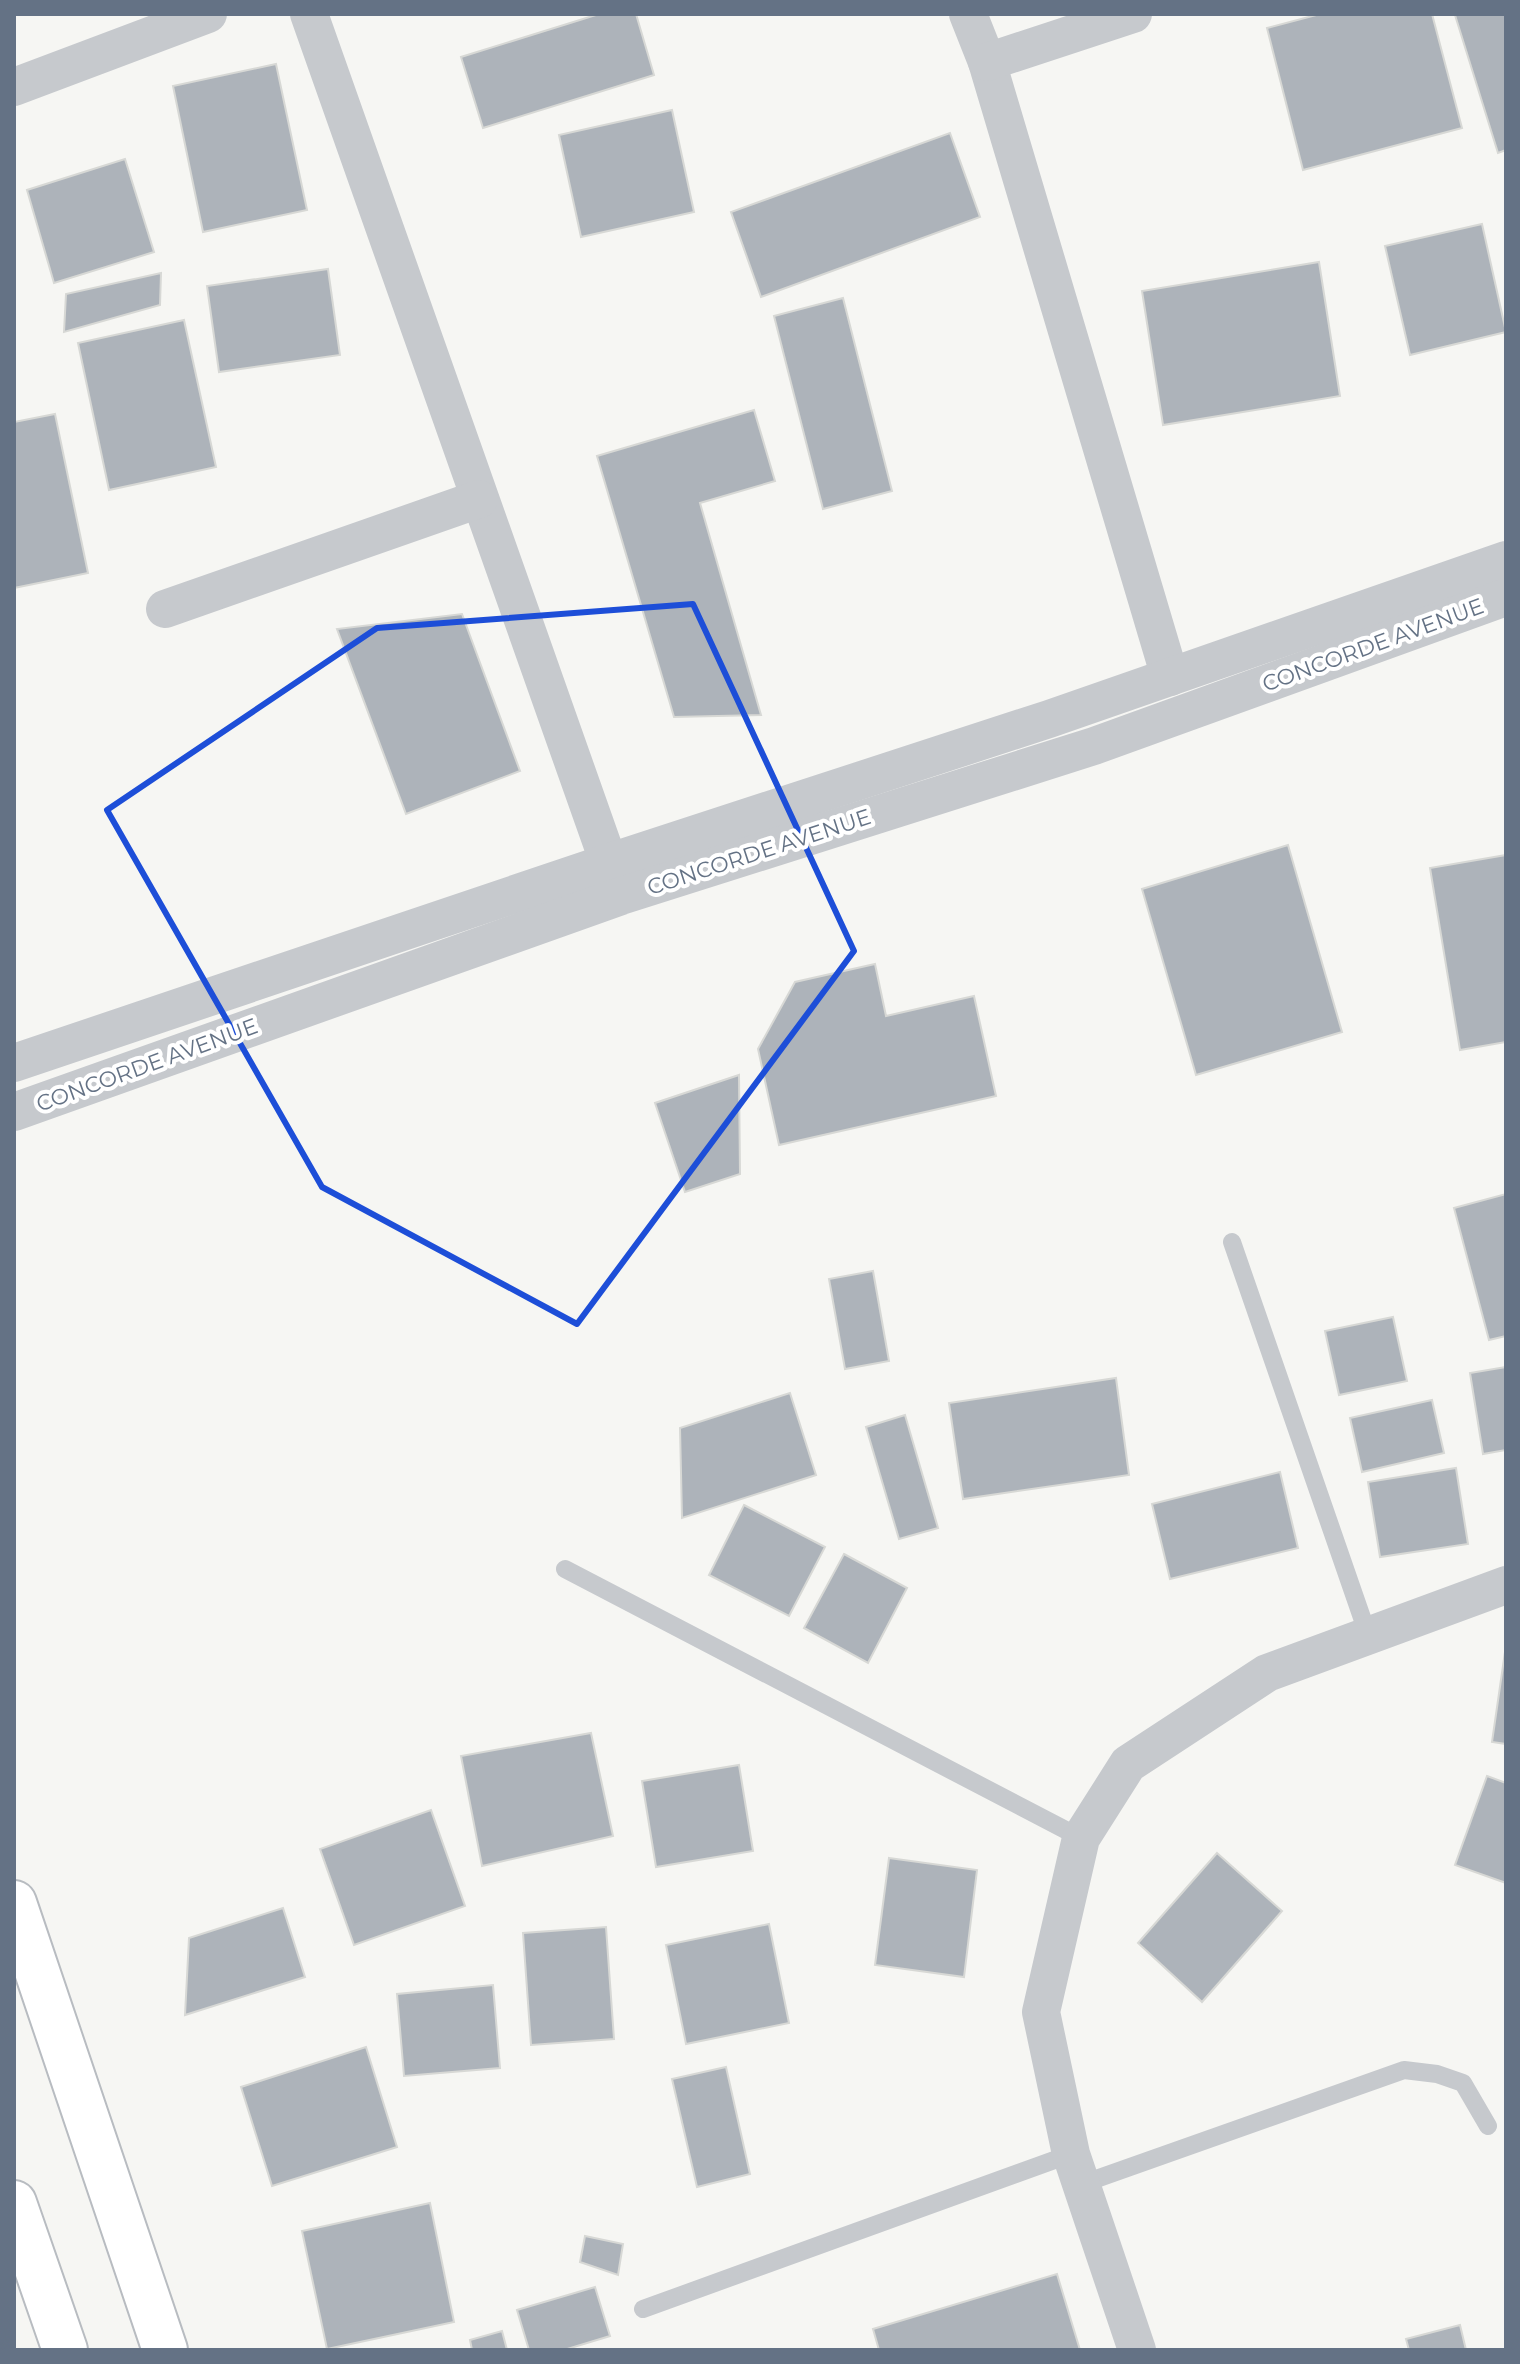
<svg xmlns="http://www.w3.org/2000/svg" width="1520" height="2364" viewBox="0 0 1520 2364" font-family="Montserrat,sans-serif">
<rect width="100%" height="100%" fill="#f6f6f3"/>
<!-- building -->
<g fill="#adb3ba" stroke="#d7d8d5" stroke-width="2">
<path d="M 599,14 L 636,14 L 654,75 L 483,128 L 461,57 Z"/>
<path d="M 1320,14 L 1432,14 L 1462,128 L 1303,170 L 1267,28 Z"/>
<path d="M 1506,14 L 1506,150 L 1498,153 L 1455,15 Z"/>
<path d="M 276,64 L 307,210 L 203,232 L 173,86 Z"/>
<path d="M 672,110 L 694,212 L 581,237 L 559,135 Z"/>
<path d="M 950,133 L 980,217 L 761,297 L 731,212 Z"/>
<path d="M 125,159 L 154,252 L 54,283 L 27,190 Z"/>
<path d="M 1482,224 L 1506,332 L 1410,355 L 1385,246 Z"/>
<path d="M 1319,262 L 1340,396 L 1163,425 L 1142,291 Z"/>
<path d="M 328,269 L 340,355 L 219,372 L 207,286 Z"/>
<path d="M 161,273 L 160,305 L 64,332 L 66,294 Z"/>
<path d="M 843,298 L 892,491 L 823,509 L 774,316 Z"/>
<path d="M 184,320 L 216,467 L 109,490 L 78,343 Z"/>
<path d="M 754,410 L 775,481 L 700,503 L 761,715 L 674,717 L 597,456 Z"/>
<path d="M 55,414 L 88,573 L 14,588 L 14,422 Z"/>
<path d="M 462,614 L 520,771 L 406,814 L 337,629 Z"/>
<path d="M 1288,845 L 1342,1032 L 1196,1075 L 1142,889 Z"/>
<path d="M 1506,855 L 1506,1042 L 1460,1050 L 1430,868 Z"/>
<path d="M 875,964 L 886,1016 L 974,996 L 996,1096 L 779,1145 L 758,1049 L 795,982 Z"/>
<path d="M 739,1075 L 740,1174 L 685,1192 L 655,1103 Z"/>
<path d="M 1506,1194 L 1506,1336 L 1489,1340 L 1454,1208 Z"/>
<path d="M 873,1271 L 889,1361 L 845,1369 L 829,1279 Z"/>
<path d="M 1393,1317 L 1407,1381 L 1339,1395 L 1325,1331 Z"/>
<path d="M 1506,1367 L 1506,1450 L 1483,1454 L 1470,1373 Z"/>
<path d="M 1116,1378 L 1129,1475 L 963,1499 L 949,1403 Z"/>
<path d="M 790,1393 L 816,1475 L 682,1518 L 680,1428 Z"/>
<path d="M 1432,1400 L 1444,1453 L 1362,1472 L 1350,1418 Z"/>
<path d="M 905,1415 L 938,1528 L 899,1539 L 866,1427 Z"/>
<path d="M 1456,1468 L 1468,1544 L 1380,1557 L 1368,1482 Z"/>
<path d="M 1280,1472 L 1298,1548 L 1170,1579 L 1152,1504 Z"/>
<path d="M 744,1505 L 825,1547 L 789,1616 L 709,1575 Z"/>
<path d="M 844,1554 L 907,1588 L 868,1663 L 804,1628 Z"/>
<path d="M 1506,1645 L 1506,1744 L 1492,1742 Z"/>
<path d="M 591,1733 L 613,1836 L 482,1866 L 461,1756 Z"/>
<path d="M 739,1765 L 753,1851 L 656,1867 L 642,1781 Z"/>
<path d="M 1487,1776 L 1506,1783 L 1506,1883 L 1455,1865 Z"/>
<path d="M 431,1810 L 465,1906 L 354,1945 L 320,1849 Z"/>
<path d="M 1217,1853 L 1282,1911 L 1202,2002 L 1138,1943 Z"/>
<path d="M 889,1858 L 977,1870 L 964,1977 L 875,1965 Z"/>
<path d="M 283,1908 L 305,1977 L 185,2015 L 189,1938 Z"/>
<path d="M 769,1924 L 789,2023 L 686,2044 L 666,1945 Z"/>
<path d="M 606,1927 L 614,2039 L 531,2045 L 523,1933 Z"/>
<path d="M 493,1985 L 500,2068 L 404,2076 L 397,1994 Z"/>
<path d="M 366,2047 L 397,2147 L 272,2186 L 241,2087 Z"/>
<path d="M 726,2067 L 750,2174 L 697,2187 L 672,2079 Z"/>
<path d="M 430,2203 L 454,2322 L 327,2349 L 302,2231 Z"/>
<path d="M 585,2236 L 623,2244 L 618,2275 L 580,2262 Z"/>
<path d="M 1057,2274 L 1080,2350 L 879,2350 L 873,2329 Z"/>
<path d="M 595,2287 L 610,2336 L 564,2350 L 529,2350 L 517,2310 Z"/>
<path d="M 1460,2325 L 1466,2350 L 1409,2350 L 1406,2339 Z"/>
<path d="M 502,2331 L 507,2350 L 472,2350 L 470,2340 Z"/>
</g>
<g fill="none" stroke-linecap="round" stroke-linejoin="round">
<defs>
<g id="secondary">
<path d="M 14,1903 L 165,2350"/>
<path d="M 14,2203 L 65,2350"/>
</g>
</defs>
<!-- secondary casing -->
<use href="#secondary" stroke="#b8bcc1" stroke-width="48"/>
<!-- service -->
<g stroke="#c6c9cd" stroke-width="18">
<path d="M 1232,1242 L 1368,1635"/>
<path d="M 565,1569 L 1081,1838"/>
<path d="M 1082,2184 L 1404,2070 L 1437,2074 L 1463,2083 L 1488,2126"/>
<path d="M 643,2309 L 1071,2154"/>
</g>
<!-- minor -->
<g stroke="#c6c9cd" stroke-width="38">
<path d="M 309,14 L 617,886"/>
<path d="M 968,14 L 987,62 L 1170,677"/>
<path d="M 987,62 L 1133,14"/>
<path d="M 14,87 L 208,14"/>
<path d="M 165,609 L 479,499"/>
<path d="M 14,1063 L 607,863 L 1049,719 L 1506,560"/>
<path d="M 14,1112 L 621,896 L 1094,746 L 1506,597"/>
<path d="M 1137,2350 L 1071,2154 L 1041,2012 L 1081,1838 L 1128,1764 L 1267,1673 L 1506,1585"/>
</g>
<!-- secondary -->
<use href="#secondary" stroke="#fff" stroke-width="44"/>
</g>
<!-- marked area -->
<path fill="none" stroke="#1d4ed8" stroke-width="6" stroke-linejoin="round" d="M 693,604 L 854,951 L 577,1324 L 322,1187 L 107,810 L 377,628 Z"/>
<g text-anchor="middle" dominant-baseline="central" stroke-width="8" stroke-linejoin="round" paint-order="stroke">
<!-- street labels -->
<g font-size="22" fill="#647285" stroke="#fff">
<text transform="translate(1373 645) rotate(-20)">CONCORDE AVENUE</text>
<text transform="translate(759 852) rotate(-18)">CONCORDE AVENUE</text>
<text transform="translate(147 1065) rotate(-20)">CONCORDE AVENUE</text>
</g>
</g>
<!-- border -->
<rect width="1520" height="2364" fill="none" stroke="#647285" stroke-width="32"/>
</svg>
